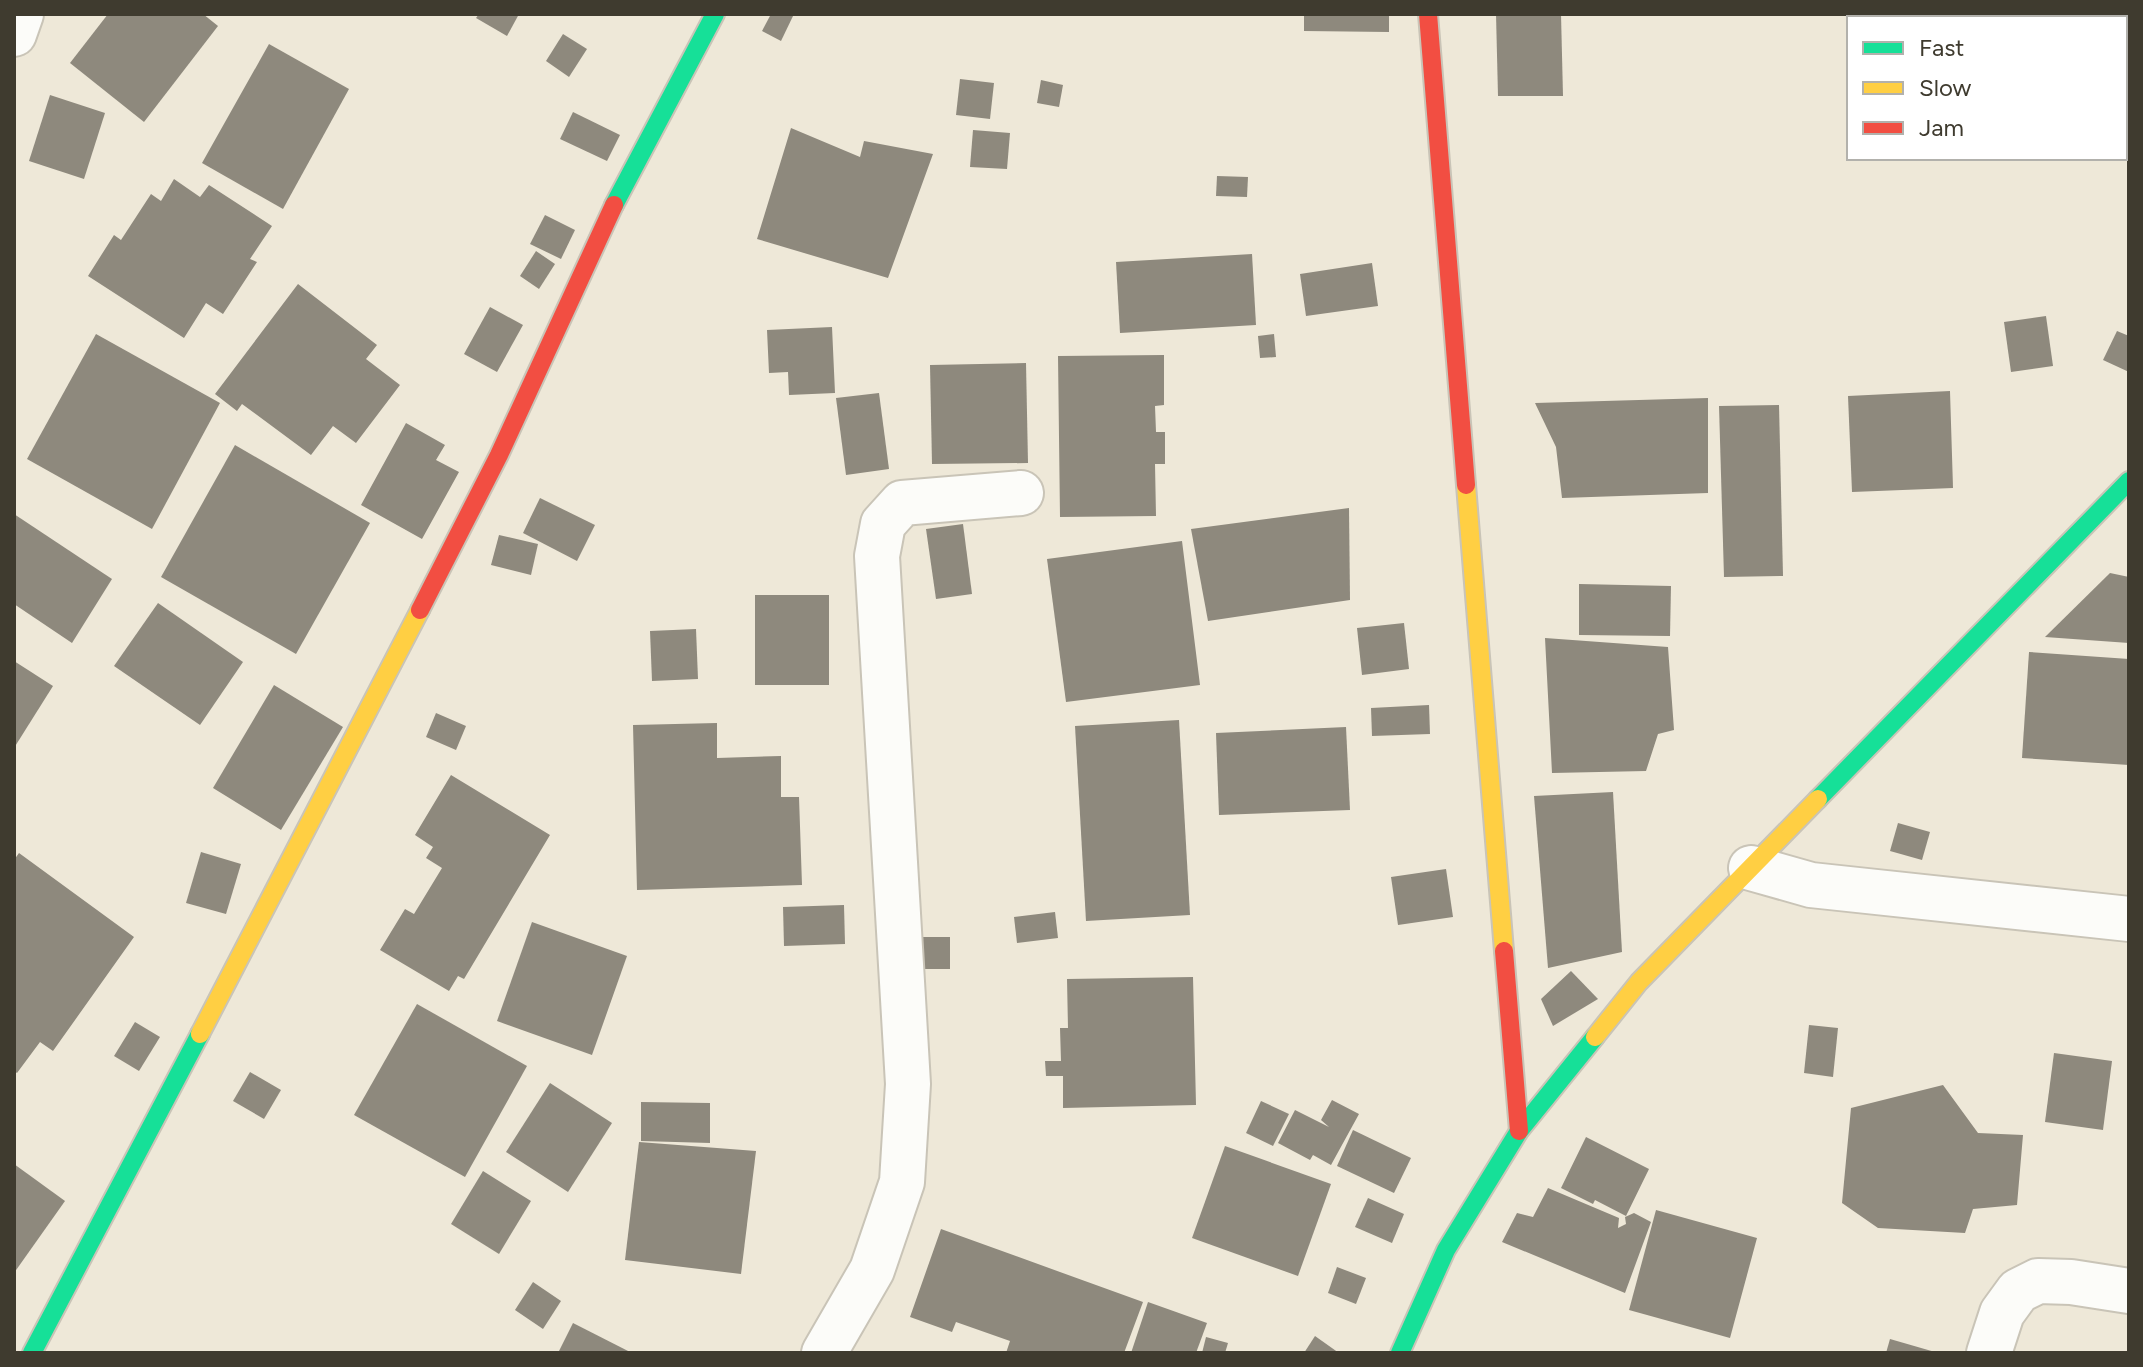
<svg xmlns="http://www.w3.org/2000/svg" width="2143" height="1367" viewBox="0 0 2143 1367" font-family="Figtree,sans-serif">
<rect width="100%" height="100%" fill="#eee8d8"/>
<!-- building -->
<g fill="#8e897d">
<path d="M 108,14 L 203,14 L 218,26 L 144,122 L 70,63 Z"/>
<path d="M 479,14 L 519,14 L 507,36 L 476,18 Z"/>
<path d="M 771,14 L 794,14 L 781,41 L 762,31 Z"/>
<path d="M 1304,14 L 1389,14 L 1389,32 L 1304,31 Z"/>
<path d="M 1496,14 L 1561,14 L 1563,96 L 1498,96 Z"/>
<path d="M 563,34 L 587,49 L 569,77 L 546,61 Z"/>
<path d="M 269,44 L 349,89 L 283,209 L 202,163 Z"/>
<path d="M 960,79 L 994,83 L 990,119 L 956,115 Z"/>
<path d="M 1041,80 L 1063,85 L 1059,107 L 1037,103 Z"/>
<path d="M 50,95 L 105,113 L 84,179 L 29,161 Z"/>
<path d="M 573,112 L 620,135 L 607,161 L 560,139 Z"/>
<path d="M 791,128 L 860,157 L 864,141 L 933,154 L 888,278 L 757,239 Z"/>
<path d="M 973,130 L 1010,133 L 1007,169 L 970,167 Z"/>
<path d="M 1217,176 L 1248,177 L 1247,197 L 1216,196 Z"/>
<path d="M 174,179 L 200,197 L 209,185 L 272,226 L 250,259 L 257,262 L 223,314 L 206,303 L 184,338 L 88,276 L 114,235 L 121,240 L 151,194 L 161,201 Z"/>
<path d="M 545,215 L 575,230 L 561,259 L 530,244 Z"/>
<path d="M 536,251 L 555,264 L 539,289 L 520,276 Z"/>
<path d="M 1252,254 L 1256,325 L 1120,333 L 1116,262 Z"/>
<path d="M 1372,263 L 1378,306 L 1306,316 L 1300,274 Z"/>
<path d="M 298,284 L 377,345 L 366,359 L 400,385 L 356,443 L 333,426 L 311,455 L 242,404 L 237,411 L 215,394 Z"/>
<path d="M 490,307 L 523,325 L 497,372 L 464,354 Z"/>
<path d="M 2046,316 L 2053,366 L 2011,372 L 2004,322 Z"/>
<path d="M 832,327 L 835,393 L 789,395 L 788,372 L 769,373 L 767,330 Z"/>
<path d="M 2117,331 L 2129,336 L 2129,372 L 2103,360 Z"/>
<path d="M 96,334 L 220,403 L 152,529 L 27,459 Z"/>
<path d="M 1274,334 L 1276,357 L 1260,358 L 1258,336 Z"/>
<path d="M 1164,355 L 1164,405 L 1155,406 L 1156,432 L 1165,432 L 1165,464 L 1155,464 L 1156,516 L 1060,517 L 1058,356 Z"/>
<path d="M 1026,363 L 1028,463 L 932,464 L 930,365 Z"/>
<path d="M 1950,391 L 1953,488 L 1852,492 L 1848,396 Z"/>
<path d="M 879,393 L 889,469 L 846,475 L 836,398 Z"/>
<path d="M 1708,398 L 1708,493 L 1562,498 L 1556,447 L 1535,403 Z"/>
<path d="M 1779,405 L 1783,576 L 1724,577 L 1719,406 Z"/>
<path d="M 406,423 L 445,445 L 436,460 L 459,472 L 422,539 L 361,505 Z"/>
<path d="M 235,445 L 370,523 L 296,654 L 161,577 Z"/>
<path d="M 540,498 L 595,525 L 577,561 L 523,533 Z"/>
<path d="M 1349,508 L 1350,600 L 1208,621 L 1191,529 Z"/>
<path d="M 14,514 L 112,579 L 72,643 L 14,604 Z"/>
<path d="M 963,524 L 972,594 L 936,599 L 926,529 Z"/>
<path d="M 499,535 L 538,544 L 531,575 L 491,565 Z"/>
<path d="M 1182,541 L 1200,685 L 1066,702 L 1047,559 Z"/>
<path d="M 2110,573 L 2129,577 L 2129,643 L 2045,637 Z"/>
<path d="M 1579,584 L 1671,586 L 1670,636 L 1579,635 Z"/>
<rect x="755" y="595" width="74" height="90"/>
<path d="M 158,603 L 243,662 L 200,725 L 114,666 Z"/>
<path d="M 1404,623 L 1409,669 L 1362,675 L 1357,628 Z"/>
<path d="M 696,629 L 698,679 L 652,681 L 650,631 Z"/>
<path d="M 1545,638 L 1668,647 L 1674,730 L 1658,734 L 1646,771 L 1552,773 Z"/>
<path d="M 2029,652 L 2129,659 L 2129,765 L 2022,758 Z"/>
<path d="M 14,661 L 53,686 L 14,748 Z"/>
<path d="M 274,685 L 343,727 L 281,830 L 213,788 Z"/>
<path d="M 1429,705 L 1430,734 L 1372,736 L 1371,708 Z"/>
<path d="M 436,713 L 466,726 L 456,750 L 426,737 Z"/>
<path d="M 1179,720 L 1190,915 L 1086,921 L 1075,726 Z"/>
<path d="M 717,723 L 717,758 L 781,756 L 781,797 L 799,797 L 802,885 L 637,890 L 633,725 Z"/>
<path d="M 1346,727 L 1350,810 L 1219,815 L 1216,733 Z"/>
<path d="M 451,775 L 550,835 L 464,979 L 458,976 L 449,991 L 380,950 L 405,909 L 414,914 L 442,868 L 426,858 L 433,847 L 415,835 Z"/>
<path d="M 1613,792 L 1622,952 L 1548,968 L 1534,796 Z"/>
<path d="M 1898,823 L 1930,832 L 1922,860 L 1890,851 Z"/>
<path d="M 201,852 L 241,864 L 226,914 L 186,903 Z"/>
<path d="M 19,853 L 134,937 L 53,1051 L 40,1042 L 17,1073 L 14,1071 L 14,860 Z"/>
<path d="M 1446,869 L 1453,917 L 1398,925 L 1391,877 Z"/>
<path d="M 844,905 L 845,944 L 784,946 L 783,907 Z"/>
<path d="M 1055,912 L 1058,938 L 1017,943 L 1014,917 Z"/>
<path d="M 532,922 L 627,956 L 592,1055 L 497,1021 Z"/>
<rect x="917" y="937" width="33" height="32"/>
<path d="M 1571,971 L 1598,999 L 1553,1026 L 1541,999 Z"/>
<path d="M 1193,977 L 1196,1105 L 1063,1108 L 1063,1076 L 1046,1076 L 1045,1061 L 1061,1061 L 1060,1028 L 1068,1028 L 1067,979 Z"/>
<path d="M 417,1004 L 527,1066 L 465,1177 L 354,1115 Z"/>
<path d="M 135,1022 L 160,1037 L 139,1071 L 114,1056 Z"/>
<path d="M 1809,1025 L 1838,1028 L 1833,1077 L 1804,1073 Z"/>
<path d="M 2054,1053 L 2112,1061 L 2103,1130 L 2045,1122 Z"/>
<path d="M 250,1072 L 281,1090 L 264,1119 L 233,1101 Z"/>
<path d="M 550,1083 L 612,1123 L 568,1192 L 506,1152 Z"/>
<path d="M 1943,1085 L 1978,1133 L 2023,1135 L 2017,1205 L 1973,1209 L 1965,1233 L 1878,1228 L 1842,1203 L 1851,1108 Z"/>
<path d="M 1332,1100 L 1359,1114 L 1331,1165 L 1313,1155 L 1310,1160 L 1278,1143 L 1295,1110 L 1329,1127 L 1321,1120 Z"/>
<path d="M 1261,1101 L 1289,1114 L 1273,1146 L 1246,1133 Z"/>
<path d="M 641,1102 L 710,1103 L 710,1143 L 641,1141 Z"/>
<path d="M 1353,1130 L 1411,1158 L 1394,1193 L 1337,1166 Z"/>
<path d="M 1586,1137 L 1649,1169 L 1626,1216 L 1595,1200 L 1593,1204 L 1561,1188 Z"/>
<path d="M 639,1142 L 756,1151 L 741,1274 L 625,1260 Z"/>
<path d="M 1225,1146 L 1331,1184 L 1298,1276 L 1192,1238 Z"/>
<path d="M 14,1164 L 65,1201 L 14,1273 Z"/>
<path d="M 483,1171 L 531,1201 L 499,1254 L 451,1224 Z"/>
<path d="M 1548,1188 L 1619,1218 L 1618,1228 L 1626,1224 L 1625,1217 L 1634,1213 L 1651,1222 L 1625,1293 L 1502,1242 L 1517,1213 L 1533,1217 Z"/>
<path d="M 1368,1198 L 1404,1214 L 1392,1243 L 1355,1227 Z"/>
<path d="M 1656,1210 L 1757,1238 L 1730,1338 L 1629,1310 Z"/>
<path d="M 941,1229 L 1143,1302 L 1124,1353 L 1006,1353 L 1010,1341 L 956,1322 L 952,1332 L 910,1317 Z"/>
<path d="M 1337,1267 L 1366,1278 L 1356,1304 L 1328,1293 Z"/>
<path d="M 533,1282 L 561,1301 L 543,1329 L 515,1310 Z"/>
<path d="M 1148,1302 L 1207,1323 L 1196,1353 L 1131,1353 Z"/>
<path d="M 573,1323 L 632,1353 L 558,1353 Z"/>
<path d="M 1315,1336 L 1339,1353 L 1304,1353 Z"/>
<path d="M 1206,1337 L 1228,1343 L 1225,1353 L 1202,1353 Z"/>
<path d="M 1890,1339 L 1935,1352 L 1935,1353 L 1886,1353 Z"/>
</g>
<g fill="none" stroke-linecap="round" stroke-linejoin="round">
<defs>
<g id="street">
<path d="M 14,34 L 21,14"/>
<path d="M 1751,868 L 1811,885 L 2129,919"/>
<path d="M 824,1353 L 872,1270 L 902,1182 L 908,1084 L 877,556 L 883,524 L 902,503 L 1021,493"/>
<path d="M 1989,1353 L 2002,1313 L 2018,1291 L 2038,1281 L 2071,1282 L 2129,1291"/>
</g>
<g id="fast">
<path d="M 614,205 L 715,14"/>
<path d="M 1818,799 L 2129,481"/>
<path d="M 32,1353 L 200,1034"/>
<path d="M 1400,1353 L 1446,1250 L 1519,1131 L 1595,1037"/>
</g>
<g id="slow">
<path d="M 1466,485 L 1504,951"/>
<path d="M 200,1034 L 420,610"/>
<path d="M 1595,1037 L 1639,982 L 1818,799"/>
</g>
<g id="jam">
<path d="M 1428,14 L 1466,485"/>
<path d="M 420,610 L 499,455 L 614,205"/>
<path d="M 1504,951 L 1519,1131"/>
</g>
</defs>
<!-- street casing -->
<use href="#street" stroke="#c9c4b7" stroke-width="48"/>
<!-- fast casing -->
<use href="#fast" stroke="#c9c4b7" stroke-width="22"/>
<!-- slow casing -->
<use href="#slow" stroke="#c9c4b7" stroke-width="22"/>
<!-- jam casing -->
<use href="#jam" stroke="#c9c4b7" stroke-width="22"/>
<!-- street -->
<use href="#street" stroke="#fcfcf9" stroke-width="44"/>
<!-- fast -->
<use href="#fast" stroke="#16e098" stroke-width="18"/>
<!-- slow -->
<use href="#slow" stroke="#ffcf43" stroke-width="18"/>
<!-- jam -->
<use href="#jam" stroke="#f24e42" stroke-width="18"/>
</g>
<!-- border -->
<rect width="2143" height="1367" fill="none" stroke="#3f3b2f" stroke-width="32"/>
<!-- legend -->
<rect x="1847" y="16" width="280" height="144" fill="#ffffff" stroke="#b2b1ac" stroke-width="2"/>
<rect x="1863" y="42" width="40" height="12" fill="#16e098" stroke="#b2b1ac" stroke-width="2"/>
<text x="1919" y="56" font-size="24" fill="#3f3b2f">Fast</text>
<rect x="1863" y="82" width="40" height="12" fill="#ffcf43" stroke="#b2b1ac" stroke-width="2"/>
<text x="1919" y="96" font-size="24" fill="#3f3b2f">Slow</text>
<rect x="1863" y="122" width="40" height="12" fill="#f24e42" stroke="#b2b1ac" stroke-width="2"/>
<text x="1919" y="136" font-size="24" fill="#3f3b2f">Jam</text>
</svg>
